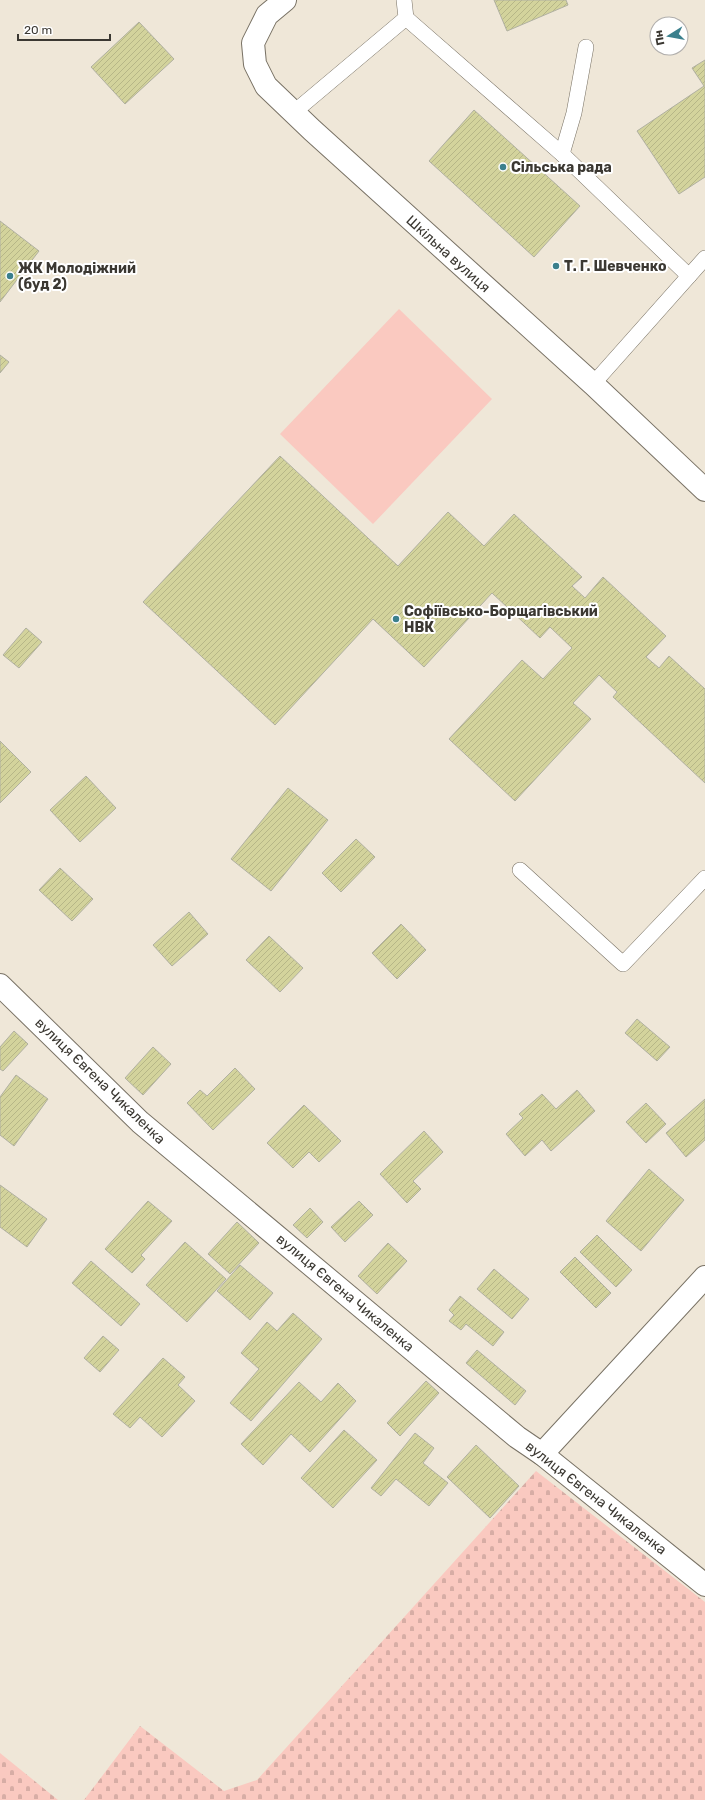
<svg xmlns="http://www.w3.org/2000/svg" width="705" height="1800" viewBox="0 0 705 1800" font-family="Rubik,sans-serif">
<defs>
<pattern id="cemetery-stones" width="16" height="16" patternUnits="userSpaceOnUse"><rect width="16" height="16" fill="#fac9c0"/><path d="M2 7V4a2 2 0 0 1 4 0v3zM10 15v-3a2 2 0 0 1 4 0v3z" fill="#d7ada5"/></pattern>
<pattern id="building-hatch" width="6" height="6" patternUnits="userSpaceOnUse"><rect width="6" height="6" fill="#d3d39c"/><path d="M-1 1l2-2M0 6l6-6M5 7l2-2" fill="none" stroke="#b6b687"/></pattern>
</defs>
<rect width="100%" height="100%" fill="#efe7d8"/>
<!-- green -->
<path fill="#fac9c0" d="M 399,309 L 492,399 L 373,524 L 280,434 Z"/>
<!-- cemetery -->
<g fill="url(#cemetery-stones)">
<path d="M 536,1471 L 705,1602 L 705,1800 L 84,1800 L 140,1726 L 224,1791 L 257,1780 Z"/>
<path d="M 0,1753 L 58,1800 L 0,1800 Z"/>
</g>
<!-- building -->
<g fill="url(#building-hatch)" stroke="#b0b0a1">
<path d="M 494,0 L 566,0 L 568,5 L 507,31 Z"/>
<path d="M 139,22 L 174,59 L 125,104 L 91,67 Z"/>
<path d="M 705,60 L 705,177 L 679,194 L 637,131 L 704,86 L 692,68 Z"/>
<path d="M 474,110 L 580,206 L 534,257 L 429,161 Z"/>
<path d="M 0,221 L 39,251 L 0,302 Z"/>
<path d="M 0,355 L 9,362 L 0,373 Z"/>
<path d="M 280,456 L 398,566 L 448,512 L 484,546 L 514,514 L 582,577 L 572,586 L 585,598 L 603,577 L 666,636 L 646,657 L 659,668 L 669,656 L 705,689 L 705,783 L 613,697 L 617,692 L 599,675 L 573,703 L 591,719 L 515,801 L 449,739 L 522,660 L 543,679 L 572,648 L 550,627 L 540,638 L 492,593 L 424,667 L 373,619 L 275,725 L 143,602 Z"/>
<path d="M 26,628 L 42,642 L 19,668 L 3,655 Z"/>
<path d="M 0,741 L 31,772 L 0,803 Z"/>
<path d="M 86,776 L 116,808 L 80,842 L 50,810 Z"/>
<path d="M 288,788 L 328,820 L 271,891 L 231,859 Z"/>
<path d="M 356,839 L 375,857 L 341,892 L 322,873 Z"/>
<path d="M 60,868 L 93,899 L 72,921 L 39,890 Z"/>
<path d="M 189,912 L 208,934 L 172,966 L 153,945 Z"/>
<path d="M 401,924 L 426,950 L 397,979 L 372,953 Z"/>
<path d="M 269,936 L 303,968 L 280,992 L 246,960 Z"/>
<path d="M 637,1019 L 670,1047 L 657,1061 L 625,1033 Z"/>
<path d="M 14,1031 L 28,1044 L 3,1071 L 0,1069 L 0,1047 Z"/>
<path d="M 153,1047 L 171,1064 L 143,1095 L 125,1078 Z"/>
<path d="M 235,1068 L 255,1089 L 213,1130 L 187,1103 L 200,1090 L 207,1096 Z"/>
<path d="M 16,1075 L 48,1099 L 14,1146 L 0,1135 L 0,1097 Z"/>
<path d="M 577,1090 L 595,1111 L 551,1151 L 542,1140 L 525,1156 L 506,1134 L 523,1118 L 519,1114 L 542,1094 L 556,1109 Z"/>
<path d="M 705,1099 L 705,1140 L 686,1157 L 666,1133 Z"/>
<path d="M 646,1103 L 666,1124 L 646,1143 L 626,1122 Z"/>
<path d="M 304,1105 L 341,1141 L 319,1162 L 309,1152 L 293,1168 L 267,1143 Z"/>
<path d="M 424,1131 L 443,1152 L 413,1181 L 421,1189 L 407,1203 L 380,1174 Z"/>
<path d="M 649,1169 L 684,1200 L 641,1251 L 606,1221 Z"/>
<path d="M 0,1185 L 47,1219 L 27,1247 L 0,1227 Z"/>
<path d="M 148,1201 L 172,1221 L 141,1255 L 145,1259 L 132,1273 L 105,1249 Z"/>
<path d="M 359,1201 L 373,1215 L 345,1242 L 331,1227 Z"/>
<path d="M 310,1208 L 323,1222 L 307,1238 L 293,1225 Z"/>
<path d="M 237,1222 L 259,1243 L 230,1274 L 208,1254 Z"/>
<path d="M 597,1235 L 632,1270 L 616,1287 L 580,1252 Z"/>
<path d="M 185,1242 L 226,1279 L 187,1322 L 146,1285 Z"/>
<path d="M 388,1243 L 407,1261 L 377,1294 L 358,1276 Z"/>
<path d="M 575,1257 L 611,1293 L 596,1308 L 560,1272 Z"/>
<path d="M 91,1261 L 140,1304 L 121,1326 L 72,1283 Z"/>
<path d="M 240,1265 L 273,1293 L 250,1320 L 217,1291 Z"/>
<path d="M 494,1269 L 529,1299 L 512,1319 L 477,1289 Z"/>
<path d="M 460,1296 L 504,1332 L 493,1346 L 466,1324 L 461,1330 L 449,1321 L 454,1315 L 449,1310 Z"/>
<path d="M 293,1313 L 322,1339 L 251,1421 L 230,1403 L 259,1369 L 241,1353 L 267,1322 L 277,1331 Z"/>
<path d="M 103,1336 L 119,1350 L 100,1372 L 84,1358 Z"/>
<path d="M 477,1350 L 526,1391 L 515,1405 L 466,1363 Z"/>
<path d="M 163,1358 L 185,1377 L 178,1385 L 195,1401 L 162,1437 L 140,1417 L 130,1428 L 113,1414 Z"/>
<path d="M 426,1381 L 439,1393 L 400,1436 L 387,1423 Z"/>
<path d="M 299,1382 L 321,1402 L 338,1383 L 356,1401 L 310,1452 L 291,1434 L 263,1465 L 241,1444 Z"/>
<path d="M 344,1430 L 377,1460 L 333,1508 L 301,1478 Z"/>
<path d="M 415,1433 L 434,1448 L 423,1463 L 448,1483 L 429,1506 L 396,1479 L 381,1496 L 371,1488 Z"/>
<path d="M 476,1445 L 519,1486 L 490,1518 L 447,1477 Z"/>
</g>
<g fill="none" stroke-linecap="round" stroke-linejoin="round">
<defs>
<g id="lane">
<path d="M 406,18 L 562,154 L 689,276"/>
<path d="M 293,113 L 406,18 L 404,0"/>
<path d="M 562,154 L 574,113 L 586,47"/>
<path d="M 593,384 L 705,258"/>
<path d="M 520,870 L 623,964 L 705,878"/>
</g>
<g id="street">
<path d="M 285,0 L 267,15 L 253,43 L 255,64 L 266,86 L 312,130 L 593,384 L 705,490"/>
<path d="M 0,985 L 140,1122 L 517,1437 L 542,1454 L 705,1585"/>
<path d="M 542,1454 L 705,1277"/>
</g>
</defs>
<!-- lane casing -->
<use href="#lane" stroke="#797265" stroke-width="16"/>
<!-- street casing -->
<use href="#street" stroke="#797265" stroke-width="24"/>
<!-- lane -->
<use href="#lane" stroke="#fff" stroke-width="15"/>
<!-- street -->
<use href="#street" stroke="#fff" stroke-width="22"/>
</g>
<!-- markers -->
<g fill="#3b808d" stroke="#fff" stroke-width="1.5">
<circle cx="503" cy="167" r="4"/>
<circle cx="556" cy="266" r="4"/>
<circle cx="10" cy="276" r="4"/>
<circle cx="396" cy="619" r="4"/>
</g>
<g text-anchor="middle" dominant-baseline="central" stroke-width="4" stroke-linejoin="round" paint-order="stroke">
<!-- poi labels -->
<g font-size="14" font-weight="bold" fill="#3b3832" stroke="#fff" text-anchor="start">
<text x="511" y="167">Сільська рада</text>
<text x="564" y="266">Т. Г. Шевченко</text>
<text x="18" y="268">ЖК Молодіжний<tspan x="18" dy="16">(буд 2)</tspan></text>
<text x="404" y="611">Софіївсько-Борщагівський<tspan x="404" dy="16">НВК</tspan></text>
</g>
<!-- street labels -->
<g font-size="14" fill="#3b3832" stroke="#fff">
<text transform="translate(448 254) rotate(42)">Шкільна вулиця</text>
<text transform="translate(100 1081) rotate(44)">вулиця Євгена Чикаленка</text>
<text transform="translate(345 1293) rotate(40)">вулиця Євгена Чикаленка</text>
<text transform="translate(596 1498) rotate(38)">вулиця Євгена Чикаленка</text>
</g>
</g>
<!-- north arrow -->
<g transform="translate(669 36) rotate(259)"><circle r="19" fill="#ffffff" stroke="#b1afad"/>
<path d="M0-3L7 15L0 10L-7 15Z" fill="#3b808d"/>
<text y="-6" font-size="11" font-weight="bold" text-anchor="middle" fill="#3b3832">Пн</text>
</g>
<!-- scale -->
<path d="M18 34v6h92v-6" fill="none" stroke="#3b3832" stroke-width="2"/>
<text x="24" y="34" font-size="12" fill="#3b3832" stroke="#ffffff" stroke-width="3" paint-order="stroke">20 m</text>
</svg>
